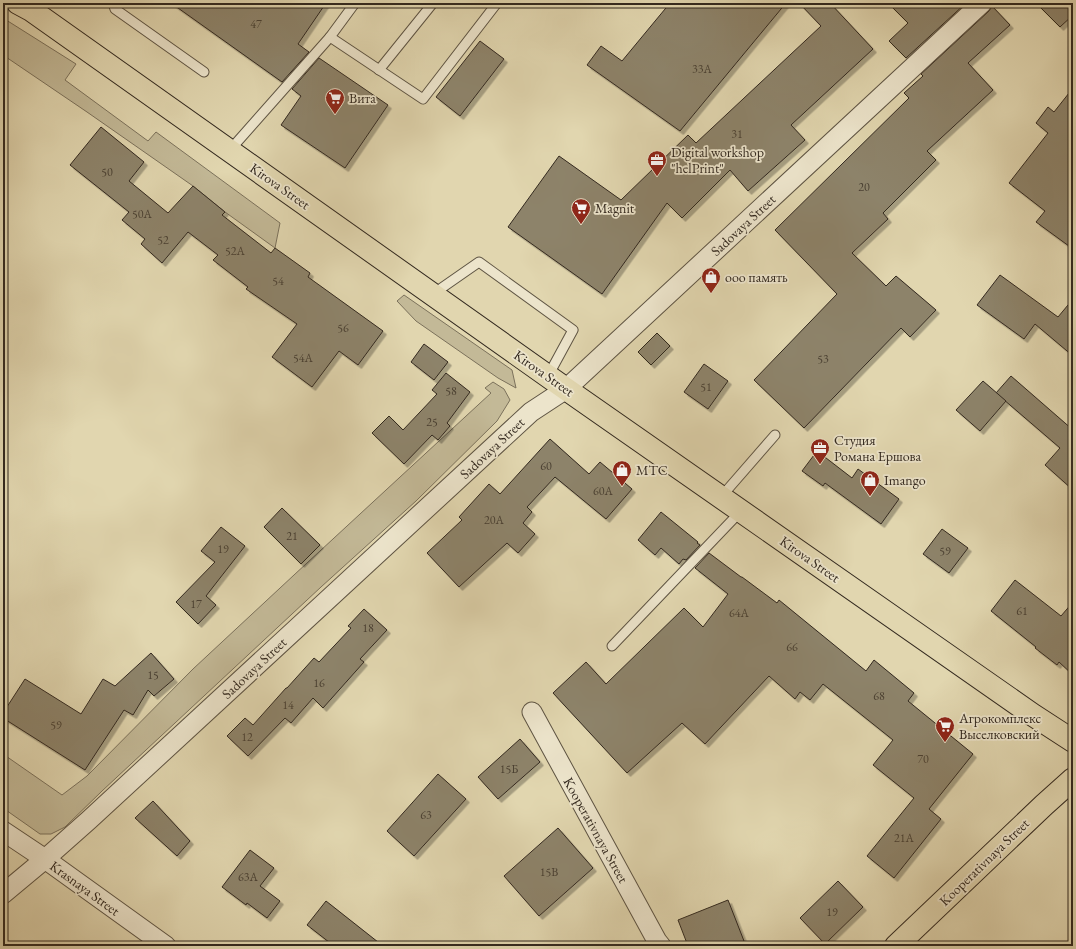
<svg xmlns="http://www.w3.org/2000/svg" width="1076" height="949" viewBox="0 0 1076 949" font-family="'EB Garamond',serif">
<defs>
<filter id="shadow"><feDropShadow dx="3.5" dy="3.5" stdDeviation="0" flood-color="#0004"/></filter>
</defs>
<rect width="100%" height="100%" fill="#e1d6af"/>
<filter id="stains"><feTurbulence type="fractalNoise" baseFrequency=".005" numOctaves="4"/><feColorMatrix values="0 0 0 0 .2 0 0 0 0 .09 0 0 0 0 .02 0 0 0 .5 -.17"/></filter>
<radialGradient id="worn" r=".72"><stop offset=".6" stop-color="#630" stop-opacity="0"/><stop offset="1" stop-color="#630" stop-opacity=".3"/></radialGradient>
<!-- green -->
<g fill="#c3b997" stroke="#7b715b">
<path d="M 3,18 L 76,64 L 65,80 L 148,141 L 156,132 L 280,223 L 275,248 L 225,212 L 193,186 L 87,112 L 3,55 Z"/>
<path d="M 404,295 L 512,370 L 516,388 L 498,378 L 416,321 L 397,301 Z"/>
<path d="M 493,382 L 504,389 L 510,400 L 497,421 L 416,501 L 321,587 L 102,791 L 65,827 L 51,834 L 40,834 L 3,808 L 3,754 L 62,795 L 87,776 L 193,669 L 294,575 L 491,393 L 485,388 Z"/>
</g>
<!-- building -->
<g fill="#8d836a" stroke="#33291f" filter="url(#shadow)">
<path d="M 171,3 L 326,3 L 298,44 L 309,52 L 282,82 Z"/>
<path d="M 670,3 L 786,3 L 680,131 L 587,65 L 601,46 L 622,61 Z"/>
<path d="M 799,3 L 830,3 L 873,49 L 791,125 L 805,140 L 748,191 L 730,170 L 682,218 L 667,203 L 602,294 L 508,227 L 559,156 L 621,200 L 688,135 L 696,143 L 821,26 Z"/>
<path d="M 888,3 L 966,3 L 906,58 L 889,41 L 908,23 Z"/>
<path d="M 1036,3 L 1073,3 L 1073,15 L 1060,27 Z"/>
<path d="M 992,6 L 1010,25 L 968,63 L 993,90 L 927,151 L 936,160 L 883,213 L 888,219 L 852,253 L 886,286 L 896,276 L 936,310 L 910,337 L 901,328 L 804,428 L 754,380 L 837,294 L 775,230 L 909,98 L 904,93 L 923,76 L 921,74 L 989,11 Z"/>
<path d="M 480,41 L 504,59 L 460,116 L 436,97 Z"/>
<path d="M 319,58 L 388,105 L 345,168 L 281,125 L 301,96 L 292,89 Z"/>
<path d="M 1073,88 L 1073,249 L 1036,222 L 1045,211 L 1009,183 L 1048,133 L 1036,123 L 1048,107 L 1054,112 Z"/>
<path d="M 101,127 L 144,162 L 129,181 L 168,213 L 193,186 L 225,212 L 222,215 L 271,253 L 275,248 L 310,273 L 308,277 L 383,331 L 358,365 L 339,351 L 312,387 L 272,357 L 297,324 L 246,289 L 248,287 L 213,260 L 218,255 L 188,232 L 162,263 L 141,244 L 145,239 L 122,220 L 129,212 L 70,165 Z"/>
<path d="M 1000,275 L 1058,317 L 1073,299 L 1073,356 L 1035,324 L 1024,339 L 977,305 Z"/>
<path d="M 657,333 L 670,346 L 651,365 L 638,352 Z"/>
<path d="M 424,344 L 448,362 L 434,380 L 411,362 Z"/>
<path d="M 704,364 L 728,381 L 708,409 L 684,392 Z"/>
<path d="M 446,373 L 470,392 L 447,423 L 450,426 L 438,440 L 432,435 L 404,464 L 372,433 L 389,416 L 403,430 L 437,394 L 432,390 Z"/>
<path d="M 1011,376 L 1073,430 L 1073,490 L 1045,465 L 1060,448 L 996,393 Z"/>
<path d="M 983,381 L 1006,401 L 980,431 L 956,410 Z"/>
<path d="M 550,439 L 589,474 L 600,462 L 632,489 L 606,519 L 555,477 L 527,507 L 532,512 L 523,523 L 535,534 L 518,553 L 507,543 L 459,587 L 427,553 L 462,520 L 459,517 L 489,484 L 500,494 Z"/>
<path d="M 817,451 L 852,478 L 858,469 L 899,499 L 881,524 L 825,483 L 823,486 L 802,471 Z"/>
<path d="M 282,508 L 320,545 L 301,564 L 264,527 Z"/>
<path d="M 661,512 L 698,542 L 697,543 L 700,545 L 686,560 L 683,559 L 679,564 L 661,548 L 655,555 L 638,540 Z"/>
<path d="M 221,527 L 245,546 L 206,596 L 216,605 L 198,624 L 176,602 L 215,562 L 201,551 Z"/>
<path d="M 942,529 L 968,548 L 949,573 L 923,554 Z"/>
<path d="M 709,553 L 741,577 L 742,577 L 777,603 L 779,600 L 866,671 L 874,660 L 914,693 L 908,701 L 973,754 L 929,809 L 941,819 L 894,878 L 867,856 L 914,798 L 873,765 L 893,740 L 823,684 L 810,700 L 800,692 L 795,699 L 769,676 L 705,744 L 682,723 L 627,773 L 553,693 L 586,662 L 606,684 L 684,608 L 703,627 L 728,594 L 695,568 Z"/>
<path d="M 1015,580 L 1061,616 L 1073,602 L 1073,675 L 1059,662 L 1057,665 L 1035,648 L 1036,647 L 991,611 Z"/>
<path d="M 364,609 L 387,630 L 360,659 L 364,662 L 323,708 L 313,698 L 291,723 L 285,718 L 248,756 L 227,736 L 245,718 L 253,725 L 286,688 L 287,688 L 314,658 L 319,662 L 351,628 L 348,626 Z"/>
<path d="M 151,653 L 174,679 L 154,696 L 148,690 L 133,715 L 124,710 L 85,770 L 3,718 L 3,713 L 25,679 L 81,714 L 103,679 L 115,686 Z"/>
<path d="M 520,739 L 540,762 L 498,799 L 478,777 Z"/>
<path d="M 438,774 L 466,799 L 414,856 L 387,831 Z"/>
<path d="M 153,801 L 190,841 L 177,856 L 135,818 Z"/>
<path d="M 558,828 L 593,868 L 539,916 L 504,876 Z"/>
<path d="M 250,850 L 274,868 L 260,886 L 280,901 L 267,918 L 247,903 L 246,905 L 222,887 Z"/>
<path d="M 838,881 L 863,907 L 825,944 L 800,918 Z"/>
<path d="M 728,900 L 744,941 L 732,946 L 688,946 L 678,920 Z"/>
<path d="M 326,901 L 383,946 L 334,946 L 307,925 Z"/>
</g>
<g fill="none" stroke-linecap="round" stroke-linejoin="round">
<defs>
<g id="service">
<path d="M 113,3 L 115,9 L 204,72"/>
<path d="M 355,3 L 330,37 L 423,99 L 497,3"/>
<path d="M 379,70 L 433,3"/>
<path d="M 230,150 L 330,37"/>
<path d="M 433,294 L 479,262 L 573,330 L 548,376"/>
<path d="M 721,497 L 775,435"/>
<path d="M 612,646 L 741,511"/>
</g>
<g id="minor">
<path d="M 532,712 L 657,941 L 661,946"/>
<path d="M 3,831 L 45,859 L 166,946"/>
<path d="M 3,894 L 45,859 L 89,820 L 531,412 L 566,389 L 982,3"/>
</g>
<g id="primary">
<path d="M 18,3 L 31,10 L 566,389 L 1033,715 L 1073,741"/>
<path d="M 896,946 L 1044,805 L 1073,779"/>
</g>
</defs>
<!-- service casing -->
<use href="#service" stroke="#5e5443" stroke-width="11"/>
<!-- minor casing -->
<use href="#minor" stroke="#5e5443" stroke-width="21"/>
<!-- primary casing -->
<use href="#primary" stroke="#33291f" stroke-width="24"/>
<!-- service -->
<use href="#service" stroke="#ece4cb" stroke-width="9"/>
<!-- minor -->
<use href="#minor" stroke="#ece4cb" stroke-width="19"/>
<!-- primary -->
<use href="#primary" stroke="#e1d6af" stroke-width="22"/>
</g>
<!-- icons -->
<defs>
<symbol id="supermarket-pin" viewBox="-11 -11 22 30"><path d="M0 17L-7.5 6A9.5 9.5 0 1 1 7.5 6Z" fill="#8f2418" stroke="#ece4cb"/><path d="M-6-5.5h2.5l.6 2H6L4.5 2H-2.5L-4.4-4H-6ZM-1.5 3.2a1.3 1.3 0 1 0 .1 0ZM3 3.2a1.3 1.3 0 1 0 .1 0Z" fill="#fff"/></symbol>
<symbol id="office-pin" viewBox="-11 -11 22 30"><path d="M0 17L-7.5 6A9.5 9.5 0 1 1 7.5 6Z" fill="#8f2418" stroke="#ece4cb"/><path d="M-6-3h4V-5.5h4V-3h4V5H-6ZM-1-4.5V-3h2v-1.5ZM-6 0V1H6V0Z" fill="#fff"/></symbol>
<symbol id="shop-pin" viewBox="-11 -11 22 30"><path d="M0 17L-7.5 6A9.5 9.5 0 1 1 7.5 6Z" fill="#8f2418" stroke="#ece4cb"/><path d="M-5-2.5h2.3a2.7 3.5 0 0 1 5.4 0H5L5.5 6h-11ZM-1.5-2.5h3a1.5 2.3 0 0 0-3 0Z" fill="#fff"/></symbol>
</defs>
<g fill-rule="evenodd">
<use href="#supermarket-pin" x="324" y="87" width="22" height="30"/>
<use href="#office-pin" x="646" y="149" width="22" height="30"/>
<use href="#supermarket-pin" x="570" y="197" width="22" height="30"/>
<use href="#shop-pin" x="700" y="266" width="22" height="30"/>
<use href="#office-pin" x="809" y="437" width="22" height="30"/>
<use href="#shop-pin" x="611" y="459" width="22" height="30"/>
<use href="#shop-pin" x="859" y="469" width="22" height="30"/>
<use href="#supermarket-pin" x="934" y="715" width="22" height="30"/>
</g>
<g text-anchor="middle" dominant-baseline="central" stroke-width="3.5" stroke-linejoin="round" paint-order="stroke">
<!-- number labels -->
<g font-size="12" fill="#4a4032">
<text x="256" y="24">47</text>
<text x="702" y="69">33А</text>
<text x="737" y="134">31</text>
<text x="107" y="172">50</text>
<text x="864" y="187">20</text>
<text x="142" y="214">50А</text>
<text x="163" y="240">52</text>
<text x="235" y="251">52А</text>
<text x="278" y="281">54</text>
<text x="343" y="328">56</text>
<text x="303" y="358">54А</text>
<text x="823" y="359">53</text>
<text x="706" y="387">51</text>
<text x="451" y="391">58</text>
<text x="432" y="422">25</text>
<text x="546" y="466">60</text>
<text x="603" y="491">60А</text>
<text x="494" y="520">20А</text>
<text x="292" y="536">21</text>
<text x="223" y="549">19</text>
<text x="945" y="551">59</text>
<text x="196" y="604">17</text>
<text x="1022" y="611">61</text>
<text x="739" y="613">64А</text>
<text x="368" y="628">18</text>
<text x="792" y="647">66</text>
<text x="153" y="675">15</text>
<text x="319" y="683">16</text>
<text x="879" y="696">68</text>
<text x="288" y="705">14</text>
<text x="56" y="725">59</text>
<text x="247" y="737">12</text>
<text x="923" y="759">70</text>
<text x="509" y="769">15Б</text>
<text x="426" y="815">63</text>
<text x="904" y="838">21А</text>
<text x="549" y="872">15В</text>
<text x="248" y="877">63А</text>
<text x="832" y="912">19</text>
</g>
<!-- poi labels -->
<g font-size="14" fill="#33291f" stroke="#ece4cb" text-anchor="start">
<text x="349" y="98">Вита</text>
<text x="671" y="152">Digital workshop<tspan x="671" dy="16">"helPrint"</tspan></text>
<text x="595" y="208">Magnit</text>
<text x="725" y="277">ооо память</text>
<text x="834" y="440">Студия<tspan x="834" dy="16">Романа Ершова</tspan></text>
<text x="636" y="470">МТС</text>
<text x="884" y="480">Imango</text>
<text x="959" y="718">Агрокомплекс<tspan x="959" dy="16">Выселковский</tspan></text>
</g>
<!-- street labels -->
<g font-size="14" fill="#33291f" stroke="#ece4cb">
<text transform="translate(280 186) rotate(35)">Kirova Street</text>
<text transform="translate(743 225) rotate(-43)">Sadovaya Street</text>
<text transform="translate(544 373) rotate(35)">Kirova Street</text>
<text transform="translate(492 448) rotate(-43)">Sadovaya Street</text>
<text transform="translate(810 559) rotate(35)">Kirova Street</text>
<text transform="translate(254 668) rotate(-43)">Sadovaya Street</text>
<text transform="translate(596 830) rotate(61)">Kooperativnaya Street</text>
<text transform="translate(984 862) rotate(-44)">Kooperativnaya Street</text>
<text transform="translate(85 888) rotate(36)">Krasnaya Street</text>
</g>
</g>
<!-- margin -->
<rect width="1076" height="949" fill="none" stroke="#e1d6af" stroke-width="16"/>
<rect x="4" y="4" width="1068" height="941" fill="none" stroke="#33291f" stroke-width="2"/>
<rect x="8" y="8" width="1060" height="933" fill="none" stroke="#33291f"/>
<rect width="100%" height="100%" filter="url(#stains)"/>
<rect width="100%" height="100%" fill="url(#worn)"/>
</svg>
